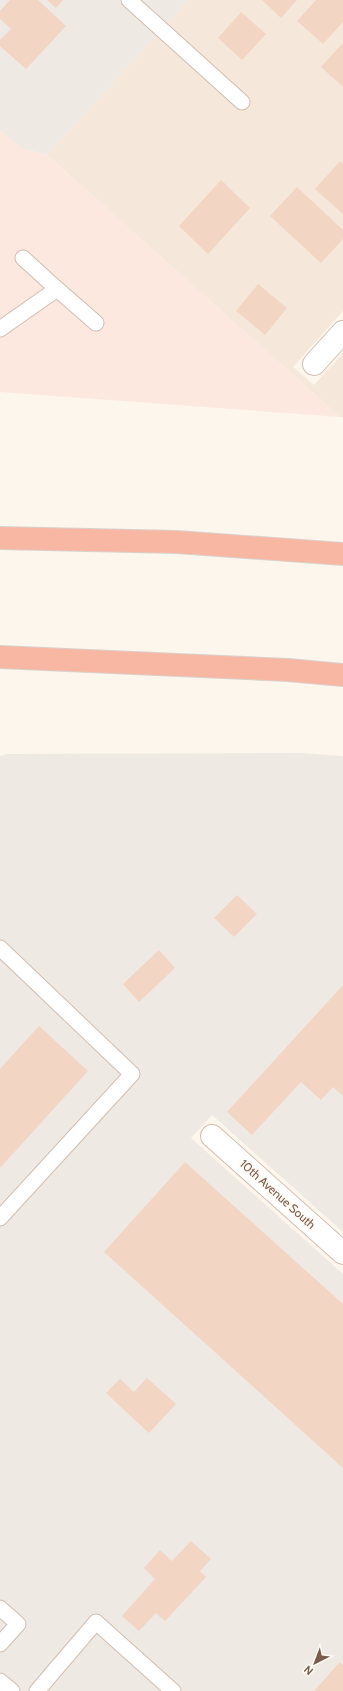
<svg xmlns="http://www.w3.org/2000/svg" width="343" height="1691" viewBox="0 0 343 1691" font-family="Cabin,sans-serif">
<rect width="100%" height="100%" fill="#fdf6ec"/>
<!-- residential -->
<path fill="#f5e8da" d="M 189,0 L 343,0 L 343,311 L 293,367 L 314,385 L 343,353 L 343,417 L 340,417 L 47,155 Z"/>
<!-- commercial -->
<path fill="#fde8e0" d="M 0,130 L 21,148 L 47,155 L 340,417 L 0,392 Z"/>
<!-- industrial -->
<g fill="#efe9e4">
<path d="M 0,0 L 189,0 L 47,155 L 21,148 L 0,130 Z"/>
<path d="M 300,753 L 343,756 L 343,1232 L 212,1115 L 191,1138 L 343,1274 L 343,1691 L 0,1691 L 0,756 L 7,754 Z"/>
</g>
<!-- building -->
<g fill="#f3d5c3">
<path d="M 10,0 L 38,0 L 66,26 L 26,69 L 0,46 L 0,40 L 11,29 L 0,19 L 0,11 Z"/>
<path d="M 47,0 L 63,0 L 56,8 Z"/>
<path d="M 262,0 L 297,0 L 281,18 Z"/>
<path d="M 316,0 L 343,0 L 343,22 L 323,44 L 297,21 Z"/>
<path d="M 241,12 L 266,34 L 242,60 L 218,38 Z"/>
<path d="M 343,43 L 343,87 L 321,67 Z"/>
<path d="M 340,161 L 343,164 L 343,214 L 315,189 Z"/>
<path d="M 221,180 L 250,208 L 208,254 L 179,226 Z"/>
<path d="M 297,187 L 343,230 L 343,239 L 321,263 L 270,216 Z"/>
<path d="M 258,284 L 287,308 L 265,335 L 236,311 Z"/>
<path d="M 237,895 L 257,914 L 234,937 L 214,918 Z"/>
<path d="M 159,950 L 175,968 L 139,1002 L 123,984 Z"/>
<path d="M 343,985 L 343,1096 L 333,1087 L 321,1100 L 301,1082 L 252,1135 L 227,1112 Z"/>
<path d="M 39,1026 L 88,1071 L 0,1168 L 0,1069 Z"/>
<path d="M 185,1162 L 343,1304 L 343,1468 L 104,1252 Z"/>
<path d="M 147,1378 L 176,1404 L 149,1433 L 106,1393 L 120,1379 L 134,1392 Z"/>
<path d="M 191,1541 L 211,1559 L 200,1571 L 206,1577 L 165,1621 L 156,1613 L 139,1631 L 122,1616 L 155,1579 L 144,1568 L 160,1550 L 172,1561 Z"/>
<path d="M 340,1662 L 343,1665 L 343,1691 L 314,1691 Z"/>
</g>
<g fill="none" stroke-linecap="round" stroke-linejoin="round">
<defs>
<g id="lane">
<path d="M 129,0 L 242,102"/>
<path d="M 23,258 L 57,289"/>
<path d="M 0,329 L 57,289 L 96,323"/>
<path d="M 0,948 L 132,1074 L 0,1218"/>
<path d="M 0,1608 L 18,1624 L 0,1644"/>
<path d="M 0,1681 L 12,1691"/>
<path d="M 37,1691 L 96,1622 L 173,1691"/>
</g>
<g id="street">
<path d="M 314,364 L 343,332"/>
<path d="M 212,1136 L 343,1253"/>
</g>
<g id="highway">
<path d="M 0,538 L 177,542 L 343,554"/>
<path d="M 0,657 L 288,670 L 343,675"/>
</g>
</defs>
<!-- lane casing -->
<use href="#lane" stroke="#d1beb0" stroke-width="17"/>
<!-- street casing -->
<use href="#street" stroke="#d1beb0" stroke-width="24"/>
<!-- highway casing -->
<use href="#highway" stroke="#dad1cd" stroke-width="24"/>
<!-- lane -->
<use href="#lane" stroke="#fff" stroke-width="15"/>
<!-- street -->
<use href="#street" stroke="#fff" stroke-width="22"/>
<!-- highway -->
<use href="#highway" stroke="#f7b7a3" stroke-width="22"/>
</g>
<g text-anchor="middle" dominant-baseline="central" stroke-width="3.5" stroke-linejoin="round" paint-order="stroke">
<!-- street labels -->
<g font-size="12" fill="#7a5c4d" stroke="#fffaf3">
<text transform="translate(278 1194) rotate(42)">10th Avenue South</text>
</g>
</g>
<!-- north arrow -->
<g transform="translate(315 1663) rotate(222)" stroke="#fffaf3" stroke-width="3" paint-order="stroke">
<path d="M0-3L7 15L0 10L-7 15Z" fill="#7a5c4d"/>
<text y="-6" font-size="11" font-weight="bold" text-anchor="middle" fill="#7a5c4d">N</text>
</g>
</svg>
